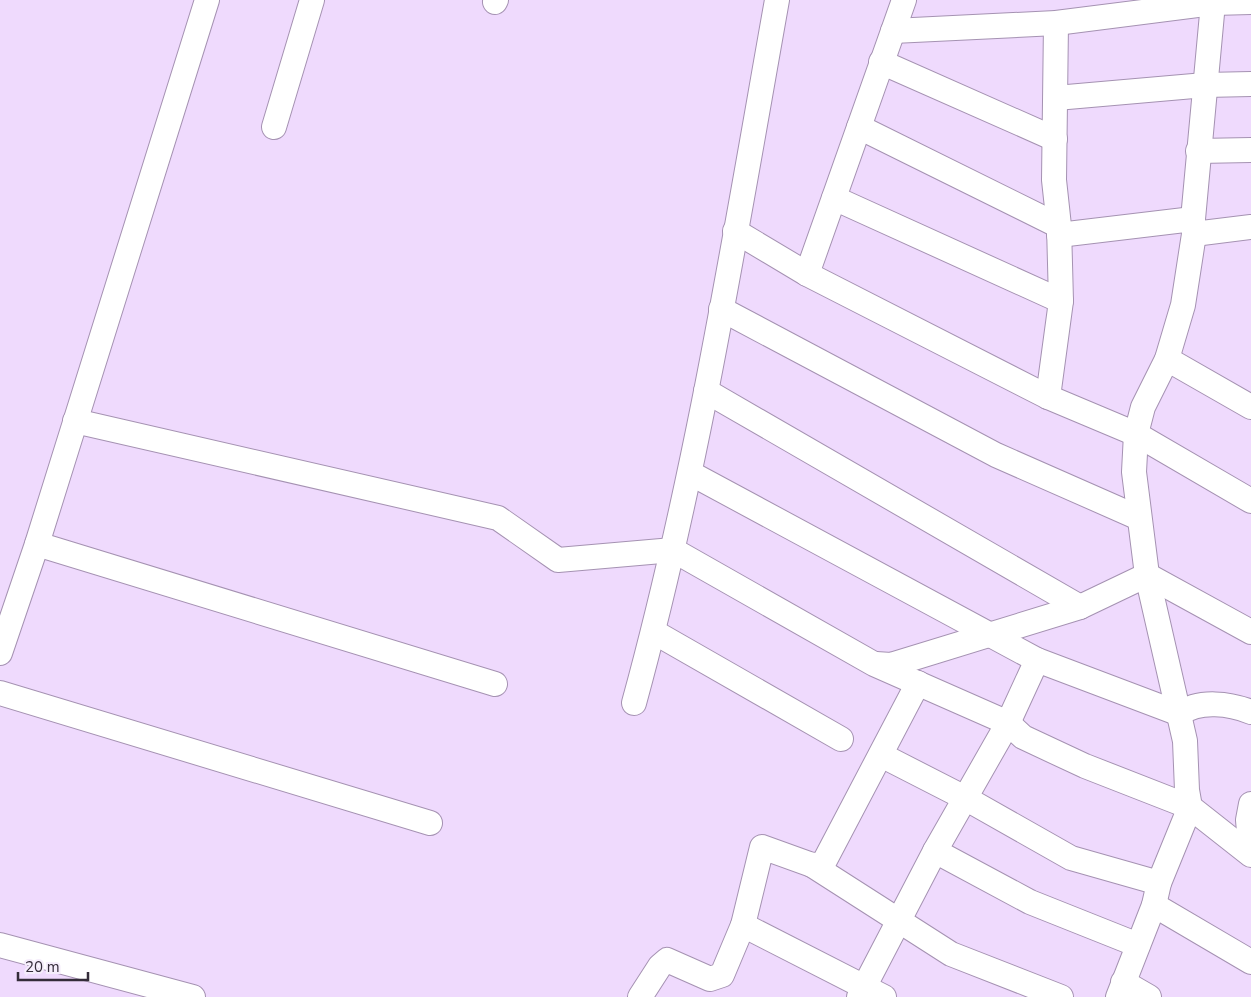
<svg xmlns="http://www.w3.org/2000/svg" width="1251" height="997" viewBox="0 0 1251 997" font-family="'Nunito Sans',sans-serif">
<rect width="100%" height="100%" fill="#efdafd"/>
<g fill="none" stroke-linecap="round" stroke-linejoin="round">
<defs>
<g id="minor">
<path d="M 495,2 L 496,0"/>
<path d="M 893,31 L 1056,23 L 1213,3 L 1251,2"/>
<path d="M 881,62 L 1055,139"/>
<path d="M 1056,98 L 1205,85 L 1251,84"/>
<path d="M 274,127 L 312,0"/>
<path d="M 859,127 L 1059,226"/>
<path d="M 1198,151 L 1251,150"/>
<path d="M 834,198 L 1061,301"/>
<path d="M 735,231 L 807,274 L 1048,397 L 1136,434 L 1251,501"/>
<path d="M 1194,234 L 1251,227"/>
<path d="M 1059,235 L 1193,219"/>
<path d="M 807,274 L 904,0"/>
<path d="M 721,309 L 996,455 L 1139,518"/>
<path d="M 1167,359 L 1251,407"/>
<path d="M 706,391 L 1080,607"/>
<path d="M 1048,397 L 1061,301 L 1059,226 L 1054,180 L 1056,23"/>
<path d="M 75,421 L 498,518 L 558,560 L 673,550 L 874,664 L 1008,723 L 1023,737 L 1085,766 L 1190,807 L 1251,855"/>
<path d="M 690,473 L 1037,660 L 1180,714 C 1199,699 1231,704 1251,712"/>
<path d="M 37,544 L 495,684"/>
<path d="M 654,632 L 841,739"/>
<path d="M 0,653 L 37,544 L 207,0"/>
<path d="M 876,664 L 891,665 L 1080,607 L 1147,575 L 1251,632"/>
<path d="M 0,693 L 430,823"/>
<path d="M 634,703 C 697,473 735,236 777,0"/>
<path d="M 881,755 L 965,798 L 1071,858 L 1159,883"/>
<path d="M 1251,804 L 1248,820 L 1251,854"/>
<path d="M 935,851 L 1030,902 L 1138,945"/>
<path d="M 812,865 L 951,954 L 1061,997"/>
<path d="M 1154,905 L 1251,962"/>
<path d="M 743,925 L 884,997"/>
<path d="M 0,945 L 193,997"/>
<path d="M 1123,982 L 1149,997"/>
<path d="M 640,997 L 660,966 L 667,960 L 710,979 L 722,975 L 743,925 L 762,847 L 812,865 L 823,864 L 918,683"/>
<path d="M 859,997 L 935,851 L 1008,723 L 1037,660"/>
<path d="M 1118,997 L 1154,905 L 1159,883 L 1190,807 L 1187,790 L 1185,741 L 1147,575 L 1134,472 L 1136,434 L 1143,407 L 1167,359 L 1183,305 L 1194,234 L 1193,219 L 1213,3"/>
</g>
</defs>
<!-- minor casing -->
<use href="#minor" stroke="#a592b2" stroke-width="26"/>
<!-- minor -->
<use href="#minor" stroke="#fff" stroke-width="24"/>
</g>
<!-- scale -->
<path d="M18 972v8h70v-8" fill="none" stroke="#342c39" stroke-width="2.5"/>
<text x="25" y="972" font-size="15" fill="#342c39" stroke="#f5edfb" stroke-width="4" paint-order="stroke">20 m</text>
</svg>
